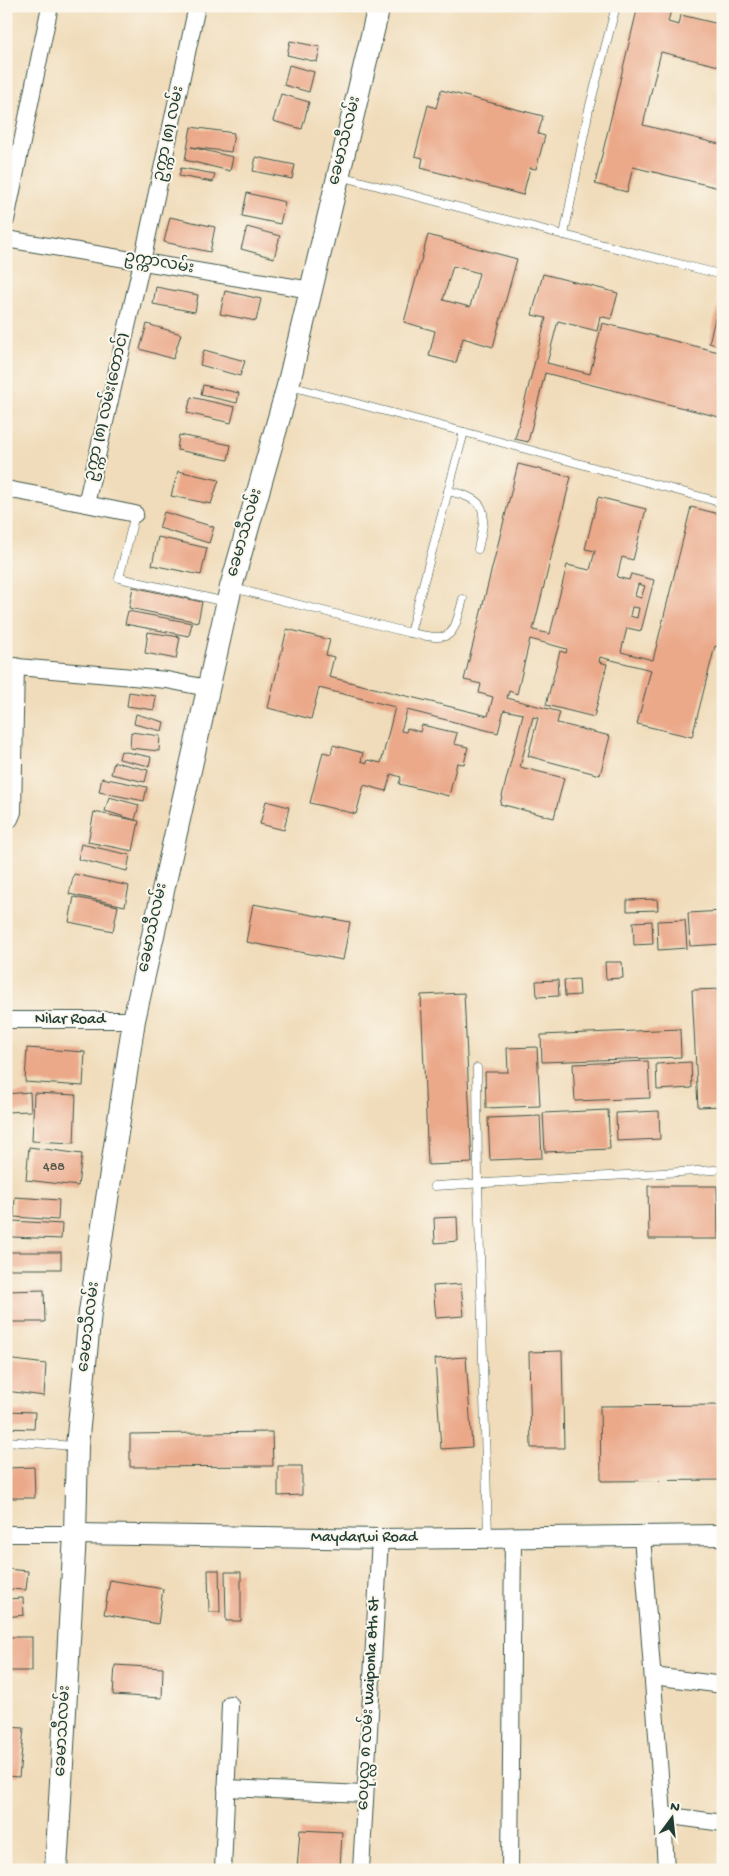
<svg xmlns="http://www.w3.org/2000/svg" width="729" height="1876" viewBox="0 0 729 1876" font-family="'Gochi Hand','Noto Sans Myanmar',sans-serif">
<rect width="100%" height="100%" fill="#fbf7ec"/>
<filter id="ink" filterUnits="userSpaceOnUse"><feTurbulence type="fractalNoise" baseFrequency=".02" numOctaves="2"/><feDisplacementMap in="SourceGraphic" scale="10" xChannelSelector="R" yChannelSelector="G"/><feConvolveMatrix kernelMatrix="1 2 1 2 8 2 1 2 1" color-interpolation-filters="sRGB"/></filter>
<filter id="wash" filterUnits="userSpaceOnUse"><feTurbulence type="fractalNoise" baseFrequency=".0096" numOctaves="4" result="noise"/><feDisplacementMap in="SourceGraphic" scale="20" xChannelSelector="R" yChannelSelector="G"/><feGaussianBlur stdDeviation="1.12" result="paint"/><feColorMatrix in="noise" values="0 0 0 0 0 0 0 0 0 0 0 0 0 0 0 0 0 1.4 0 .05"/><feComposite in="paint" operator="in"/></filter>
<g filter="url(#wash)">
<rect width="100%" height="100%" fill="#f0dcba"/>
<g id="blocks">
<!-- building -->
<g fill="#eba98a" fill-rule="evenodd">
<path d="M 638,6 L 672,6 L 668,22 L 679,25 L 681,15 L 723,25 L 723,67 L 661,52 L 643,125 L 723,145 L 723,189 L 633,167 L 627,192 L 595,184 Z"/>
<path d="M 290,41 L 320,47 L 317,62 L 287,55 Z"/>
<path d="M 289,65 L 314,72 L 309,92 L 284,85 Z"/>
<path d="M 441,90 L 543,116 L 538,134 L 545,136 L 536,169 L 530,168 L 523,195 L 421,168 L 423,158 L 415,156 L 428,105 L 436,108 Z"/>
<path d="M 281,94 L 309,102 L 302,129 L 273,121 Z"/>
<path d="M 191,127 L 234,133 L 231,152 L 191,147 L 233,157 L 230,171 L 185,160 Z"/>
<path d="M 256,157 L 295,165 L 292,179 L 253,171 Z"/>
<path d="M 181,168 L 215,174 L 213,182 L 179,176 Z"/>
<path d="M 247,193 L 285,202 L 280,224 L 242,216 Z"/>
<path d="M 170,217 L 215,227 L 210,252 L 164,242 Z"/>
<path d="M 247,227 L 280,236 L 274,258 L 241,249 Z"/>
<path d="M 428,235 L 517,259 L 493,347 L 463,338 L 456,363 L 429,356 L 435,331 L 404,322 ZM 453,266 L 479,273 L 470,307 L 443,300 Z"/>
<path d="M 543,274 L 618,293 L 611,319 L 600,316 L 597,331 L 558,321 L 547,363 L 590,374 L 602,323 L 723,353 L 723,418 L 545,373 L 528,442 L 515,439 L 546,318 L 532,315 Z"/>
<path d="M 156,287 L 198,295 L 195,312 L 153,304 Z"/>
<path d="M 225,291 L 261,299 L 256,321 L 220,314 Z"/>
<path d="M 721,294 L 723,294 L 723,347 L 709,343 Z"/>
<path d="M 147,324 L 181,334 L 173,359 L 140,349 Z"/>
<path d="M 204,350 L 245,361 L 240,376 L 200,365 Z"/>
<path d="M 203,385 L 239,393 L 237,403 L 201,395 Z"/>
<path d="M 191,397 L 235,407 L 231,423 L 187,413 Z"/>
<path d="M 179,435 L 231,445 L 228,460 L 177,450 Z"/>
<path d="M 518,464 L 571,477 L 533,630 L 550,634 L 567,565 L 590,570 L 595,551 L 585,549 L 598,497 L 646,509 L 633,560 L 622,557 L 617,577 L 629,580 L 631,574 L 654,580 L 641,631 L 627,628 L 621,652 L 653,660 L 691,507 L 723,515 L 723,614 L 718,634 L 723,635 L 723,648 L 715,646 L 692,737 L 637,724 L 651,670 L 600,657 L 599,662 L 607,664 L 594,717 L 546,705 L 560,651 L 566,653 L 567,649 L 530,639 L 517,694 L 509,691 L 507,698 L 560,712 L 557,723 L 610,736 L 600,775 L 528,756 L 538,718 L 533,717 L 520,767 L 564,778 L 554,818 L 500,804 L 523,714 L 504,710 L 498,733 L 407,710 L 401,731 L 406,732 L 407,728 L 420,732 L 422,725 L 457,733 L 454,744 L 468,747 L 464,764 L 457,763 L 449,796 L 399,784 L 401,777 L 391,774 L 386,791 L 364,785 L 356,814 L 310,803 L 323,752 L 331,754 L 333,745 L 363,753 L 361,761 L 367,763 L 368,760 L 381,763 L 395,707 L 319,688 L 311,719 L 268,708 L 287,629 L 330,640 L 326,655 L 334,657 L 329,677 L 488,716 L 493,697 L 479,693 L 481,684 L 464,680 ZM 638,584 L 645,586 L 641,598 L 635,596 ZM 632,607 L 639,608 L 637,618 L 630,616 Z"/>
<path d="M 178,471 L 219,480 L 211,504 L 171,496 Z"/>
<path d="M 164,512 L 214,527 L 209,543 L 159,528 Z"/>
<path d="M 158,537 L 207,548 L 201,575 L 152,565 Z"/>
<path d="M 133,587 L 202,602 L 198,622 L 129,608 Z"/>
<path d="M 128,611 L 192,623 L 189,636 L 125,624 Z"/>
<path d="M 148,632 L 180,637 L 176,659 L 145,653 Z"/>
<path d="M 129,692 L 156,696 L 154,710 L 127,706 Z"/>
<path d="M 136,714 L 164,722 L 162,731 L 134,724 Z"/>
<path d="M 131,732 L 160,736 L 159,751 L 130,748 Z"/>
<path d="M 121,751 L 151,757 L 149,766 L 119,759 Z"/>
<path d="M 114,762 L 148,770 L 145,782 L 111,774 Z"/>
<path d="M 102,778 L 147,787 L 144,801 L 99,792 Z"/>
<path d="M 109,797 L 139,805 L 135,820 L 105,811 Z"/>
<path d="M 266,801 L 289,807 L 284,830 L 260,824 Z"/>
<path d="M 94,812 L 139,821 L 133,851 L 88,842 Z"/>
<path d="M 81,844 L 130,855 L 127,871 L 78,859 Z"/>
<path d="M 74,874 L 129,886 L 125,906 L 69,894 Z"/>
<path d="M 74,897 L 118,906 L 113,931 L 69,922 Z"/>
<path d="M 657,899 L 658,910 L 627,911 L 627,900 Z"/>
<path d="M 253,904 L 350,922 L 343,960 L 246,942 Z"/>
<path d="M 723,911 L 723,944 L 690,946 L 688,913 Z"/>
<path d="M 685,920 L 687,948 L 658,950 L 657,921 Z"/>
<path d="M 652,921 L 653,944 L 634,945 L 633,922 Z"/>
<path d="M 605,962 L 622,962 L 623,978 L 606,979 Z"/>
<path d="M 579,979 L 580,995 L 565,996 L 564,980 Z"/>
<path d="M 558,980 L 559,996 L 537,997 L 536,981 Z"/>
<path d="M 723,989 L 723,1106 L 698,1107 L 692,990 Z"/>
<path d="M 464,993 L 472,1163 L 428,1165 L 421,995 Z"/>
<path d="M 680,1029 L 681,1057 L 542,1062 L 541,1035 Z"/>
<path d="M 537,1047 L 540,1106 L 486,1108 L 485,1072 L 508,1072 L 507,1048 Z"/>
<path d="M 27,1048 L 85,1052 L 83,1086 L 25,1082 Z"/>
<path d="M 648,1061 L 650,1098 L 575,1101 L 573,1064 Z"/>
<path d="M 691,1062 L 692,1088 L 657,1090 L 656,1064 Z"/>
<path d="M 30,1092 L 31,1111 L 6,1112 L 6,1094 Z"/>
<path d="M 34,1093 L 76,1095 L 74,1143 L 32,1141 Z"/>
<path d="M 608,1110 L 610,1149 L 545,1152 L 543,1113 Z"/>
<path d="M 659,1111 L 660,1139 L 617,1141 L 616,1113 Z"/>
<path d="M 540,1116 L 542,1158 L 490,1160 L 488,1118 Z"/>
<path d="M 29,1147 L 82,1154 L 78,1186 L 26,1180 Z"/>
<path d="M 648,1186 L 717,1186 L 718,1239 L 649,1239 Z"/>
<path d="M 15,1197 L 59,1200 L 58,1220 L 14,1217 Z"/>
<path d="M 457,1217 L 458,1241 L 435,1243 L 434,1218 Z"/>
<path d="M 13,1221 L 62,1224 L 61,1239 L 12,1237 Z"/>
<rect x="6" y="1252" width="55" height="17"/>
<path d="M 461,1284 L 464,1316 L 436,1318 L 433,1286 Z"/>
<path d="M 44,1290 L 45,1322 L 6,1322 L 6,1291 Z"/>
<path d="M 562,1351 L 564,1448 L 531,1448 L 529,1352 Z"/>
<path d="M 466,1357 L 472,1447 L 441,1449 L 435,1359 Z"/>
<path d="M 6,1359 L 46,1364 L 44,1396 L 6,1391 Z"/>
<path d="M 723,1405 L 723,1480 L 601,1481 L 600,1406 Z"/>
<path d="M 6,1411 L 35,1412 L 34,1429 L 6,1428 Z"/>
<path d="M 272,1432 L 273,1466 L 130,1467 L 130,1434 Z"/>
<path d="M 278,1466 L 302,1466 L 302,1495 L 278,1496 Z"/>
<path d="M 34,1467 L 35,1498 L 8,1498 L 7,1468 Z"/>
<path d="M 6,1569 L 28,1571 L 26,1590 L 6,1589 Z"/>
<path d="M 208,1570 L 219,1570 L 220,1612 L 209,1612 Z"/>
<path d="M 225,1572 L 241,1572 L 241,1621 L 226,1621 Z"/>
<path d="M 110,1580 L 163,1589 L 158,1624 L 104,1614 Z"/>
<path d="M 23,1598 L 24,1615 L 6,1617 L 6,1599 Z"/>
<rect x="6" y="1637" width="26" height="34"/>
<path d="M 115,1665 L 163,1668 L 162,1698 L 113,1695 Z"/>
<path d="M 6,1727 L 24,1728 L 19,1777 L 6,1776 Z"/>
<path d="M 300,1830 L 342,1832 L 340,1870 L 297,1870 Z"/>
</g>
</g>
</g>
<g filter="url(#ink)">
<use href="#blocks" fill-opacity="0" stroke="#3e5548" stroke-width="1"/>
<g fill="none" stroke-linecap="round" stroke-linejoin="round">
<defs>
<g id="service">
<path d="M 340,176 L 564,235 L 723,275"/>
<path d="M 564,235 L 589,109 L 616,6"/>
<path d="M 464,432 L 723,503"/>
<path d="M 448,491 C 491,500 486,512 478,549"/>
<path d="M 135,514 L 119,578 L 226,602"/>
<path d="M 233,588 L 410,633 L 464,432 L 290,386"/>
<path d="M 410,633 C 452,641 452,641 463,599"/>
<path d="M 477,1068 L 478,1183 L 488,1536"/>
<path d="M 434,1186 L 715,1170"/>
<path d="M 6,1441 L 74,1446"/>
</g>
<g id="minor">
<path d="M 6,220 L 50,6"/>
<path d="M 6,239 L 311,290"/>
<path d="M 6,489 L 86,504"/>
<path d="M 135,514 L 86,504 L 142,262 L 197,6"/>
<path d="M 6,666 L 167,680 L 207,688"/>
<path d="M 6,821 L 10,819 L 13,812 L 16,666"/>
<path d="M 6,1020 L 134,1020"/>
<path d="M 6,1534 L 75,1534"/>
<path d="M 642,1536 L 663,1815 L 666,1870"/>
<path d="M 653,1676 L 723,1685"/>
<path d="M 226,1788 L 365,1794"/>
<path d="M 663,1815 L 723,1823"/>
<path d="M 223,1870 L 230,1704"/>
<path d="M 361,1870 L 380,1539"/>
<path d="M 510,1870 L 513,1538"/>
</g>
<path id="tertiary" d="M 75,1534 L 380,1539 L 723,1535"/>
<path id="secondary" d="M 56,1870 L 75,1534 L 77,1446 L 90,1312 L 134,1020 L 231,587 L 288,386 L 379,6"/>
</defs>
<!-- service casing -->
<use href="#service" stroke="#3e5548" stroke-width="9"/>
<!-- minor casing -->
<use href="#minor" stroke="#3e5548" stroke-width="18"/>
<!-- tertiary casing -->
<use href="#tertiary" stroke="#3e5548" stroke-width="22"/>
<!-- secondary casing -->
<use href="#secondary" stroke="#3e5548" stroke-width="24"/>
<!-- service -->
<use href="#service" stroke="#fff" stroke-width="8"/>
<!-- minor -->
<use href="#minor" stroke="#fff" stroke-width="16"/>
<!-- tertiary -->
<use href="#tertiary" stroke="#fff" stroke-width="20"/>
<!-- secondary -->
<use href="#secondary" stroke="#fff" stroke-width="22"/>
</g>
</g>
<g text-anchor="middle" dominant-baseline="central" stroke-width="4" stroke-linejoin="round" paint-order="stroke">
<!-- number labels -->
<g font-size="14" fill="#52584a">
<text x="54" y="1167">488</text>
</g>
<!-- street labels -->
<g font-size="16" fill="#1f3d34" stroke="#fbf7ec">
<text transform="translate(170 134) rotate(-78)">ဥက္ကာ (၈) လမ်း</text>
<text transform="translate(346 141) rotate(-76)">ခေမာသီလမ်း</text>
<text transform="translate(159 264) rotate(10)">ဥက္ကာလမ်း</text>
<text transform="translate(108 407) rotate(-77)">ဥက္ကာ (၈) လမ်း(တောင်)</text>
<text transform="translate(246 533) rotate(-74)">ခေမာသီလမ်း</text>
<text transform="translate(154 928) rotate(-78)">ခေမာသီလမ်း</text>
<text x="70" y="1020">Nilar Road</text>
<text transform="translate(90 1327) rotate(-83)">ခေမာသီလမ်း</text>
<text x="364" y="1538">Maydarwi Road</text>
<text transform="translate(370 1704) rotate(-87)">ဝေပုလ္လ ၈ လမ်း Waiponla 8th St</text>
<text transform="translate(64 1731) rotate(-87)">ခေမာသီလမ်း</text>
</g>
</g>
<!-- margin -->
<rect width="729" height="1876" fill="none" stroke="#fbf7ec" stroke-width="25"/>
<!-- north arrow -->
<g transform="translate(672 1818) rotate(15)" stroke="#fbf7ec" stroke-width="4" paint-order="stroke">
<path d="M0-4L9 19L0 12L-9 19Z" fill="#1f3d34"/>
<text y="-8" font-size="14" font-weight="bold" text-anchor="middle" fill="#1f3d34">N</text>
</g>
</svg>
